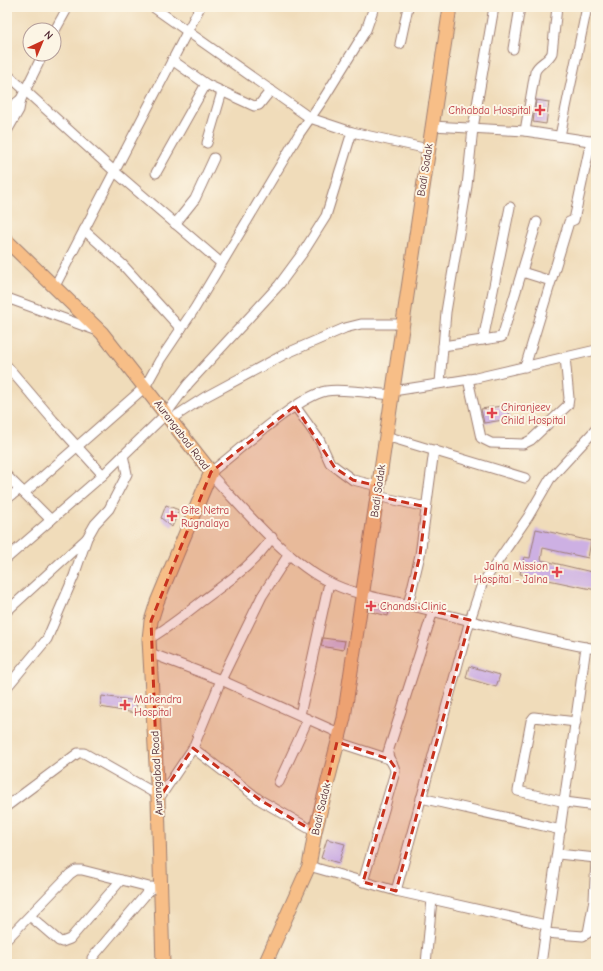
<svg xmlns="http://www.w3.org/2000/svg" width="603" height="971" viewBox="0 0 603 971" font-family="'Comic Neue',sans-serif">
<rect width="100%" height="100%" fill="#fcf5e5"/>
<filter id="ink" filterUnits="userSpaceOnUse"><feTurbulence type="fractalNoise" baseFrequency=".025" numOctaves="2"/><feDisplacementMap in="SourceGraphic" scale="8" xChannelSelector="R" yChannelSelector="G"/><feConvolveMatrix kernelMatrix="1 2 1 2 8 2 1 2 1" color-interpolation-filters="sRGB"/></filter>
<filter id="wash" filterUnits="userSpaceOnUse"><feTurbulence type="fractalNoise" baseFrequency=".012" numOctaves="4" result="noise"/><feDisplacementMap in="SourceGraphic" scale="16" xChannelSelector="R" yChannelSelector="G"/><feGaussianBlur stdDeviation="0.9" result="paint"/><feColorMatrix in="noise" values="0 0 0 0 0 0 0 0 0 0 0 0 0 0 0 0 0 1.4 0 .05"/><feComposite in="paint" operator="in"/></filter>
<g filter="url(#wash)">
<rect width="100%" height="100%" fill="#f0dcba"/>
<g id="blocks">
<!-- building -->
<g fill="#cdb0e3">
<path d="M 536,100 L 549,102 L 546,124 L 533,122 Z"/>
<path d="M 508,405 L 510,419 L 484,423 L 481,409 Z"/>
<path d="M 166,505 L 179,510 L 172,527 L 161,518 Z"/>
<path d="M 536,529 L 591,541 L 588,558 L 543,548 L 541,560 L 596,573 L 596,590 L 520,574 L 524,557 L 530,558 Z"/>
<path d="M 369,602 L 390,607 L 388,616 L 368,611 Z"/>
<path d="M 323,638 L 345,641 L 343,650 L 321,646 Z"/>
<path d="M 469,666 L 500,675 L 496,687 L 466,678 Z"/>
<path d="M 102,696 L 137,701 L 135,713 L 100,707 Z"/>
<path d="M 327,839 L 345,844 L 339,863 L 321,858 Z"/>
</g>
</g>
</g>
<g filter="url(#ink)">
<use href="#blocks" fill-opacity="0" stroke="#9d7e72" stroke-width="1"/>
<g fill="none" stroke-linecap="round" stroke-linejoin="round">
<defs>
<g id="minor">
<path d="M 153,7 L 310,118 L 352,132 L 428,149"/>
<path d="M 54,32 L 68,7"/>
<path d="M 400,44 L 408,7"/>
<path d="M 513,49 L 520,7"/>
<path d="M 172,60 L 206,84 L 254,106 L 259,105 L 271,90"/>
<path d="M 7,74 L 114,171 L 221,263"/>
<path d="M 7,114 L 12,106 L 21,99"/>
<path d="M 432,126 L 525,131 L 596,142"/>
<path d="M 7,131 L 19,110 L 21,99 L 43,54"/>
<path d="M 525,131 L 535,72 C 538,63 548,62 552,53 L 557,7"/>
<path d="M 560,136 L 587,7"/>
<path d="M 207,143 L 222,92"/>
<path d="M 156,173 L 206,84"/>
<path d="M 175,224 L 195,199 L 214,158"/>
<path d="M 84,230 L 122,264 L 181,329"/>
<path d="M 522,272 L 551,281"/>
<path d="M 55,286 L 200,7"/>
<path d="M 7,298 L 98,331"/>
<path d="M 483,340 L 510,207"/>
<path d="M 443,346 L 502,337 L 537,222"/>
<path d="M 7,366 L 53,420 L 103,475"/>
<path d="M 525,367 L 569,222 L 574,220 L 591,141"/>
<path d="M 468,379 L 481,438 L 491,443 L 523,444 L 531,440 L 568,405 L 569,398 L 565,357"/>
<path d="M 440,383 L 446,312 L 467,186 L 473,128 L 494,7"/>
<path d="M 393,391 L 476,378 L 596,350"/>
<path d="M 295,406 L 320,441 L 330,463 L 353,480 L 378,486"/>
<path d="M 171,419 L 205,397 L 285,354 L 345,328 L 361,324 L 403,324"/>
<path d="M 386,436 L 525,478"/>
<path d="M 211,472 C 237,452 297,397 326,391 C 343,388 375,394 393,395"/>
<path d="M 210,474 C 243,508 287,562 329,582 C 353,595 387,599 413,606 C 474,622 534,638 596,649"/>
<path d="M 7,476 L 51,520"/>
<path d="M 24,493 L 145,387 L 160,360 L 195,308 L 299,134 L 324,98 L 366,30 L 374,7"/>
<path d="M 377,496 L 426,507"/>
<path d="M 7,499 L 20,489"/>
<path d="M 7,558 L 103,475 L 166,414 L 188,384 L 279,285 L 304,251 L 326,216 L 352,132"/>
<path d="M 408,605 L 420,555 L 434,450"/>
<path d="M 7,611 L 86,539"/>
<path d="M 149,639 C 168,628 184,615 202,601 C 227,582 255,564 272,537"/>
<path d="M 150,653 L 221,680 L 339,733"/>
<path d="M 7,687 L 47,639 L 74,576 L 87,538 L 95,524 L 109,509 L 127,474 L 123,455"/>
<path d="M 300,715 L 329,583"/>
<path d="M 576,722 L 534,717 L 531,721 L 518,791 L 565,802 L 596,806"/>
<path d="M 337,742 L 389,759"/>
<path d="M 193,748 L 260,800 L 315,832"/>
<path d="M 279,782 L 308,719"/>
<path d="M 421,798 L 561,830"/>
<path d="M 158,800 L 193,748 L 221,680 L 262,596 L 289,554"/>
<path d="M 7,806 L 78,753 L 84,753 L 158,795"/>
<path d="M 558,854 L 596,858"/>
<path d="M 309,866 L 396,891 L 546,925"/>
<path d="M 363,882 L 395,772 C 395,763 387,760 388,752 L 433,611"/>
<path d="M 396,891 L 470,620 L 482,584 L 528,517 L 550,479 L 596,429"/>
<path d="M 30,916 L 59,941 L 62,942 L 70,939 L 121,880"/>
<path d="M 545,933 L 583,936 L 588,933 L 594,900 L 596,859"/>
<path d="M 7,939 L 70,874 L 76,870 L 82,870 L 161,890"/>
<path d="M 92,958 L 152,887"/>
<path d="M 426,964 L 432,899"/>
<path d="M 541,964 L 586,647"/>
</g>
<g id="primary">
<path d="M 7,241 L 102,333 L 211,472 L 157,602 L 151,621 L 149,639 L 158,800 L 163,964"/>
<path d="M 265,964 L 309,866 L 315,832 L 344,718 L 450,7"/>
</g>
</defs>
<!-- minor casing -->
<use href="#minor" stroke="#9d7e72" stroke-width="11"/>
<!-- primary casing -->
<use href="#primary" stroke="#9d7e72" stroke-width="15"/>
<!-- minor -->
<use href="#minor" stroke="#fff" stroke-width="9"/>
<!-- primary -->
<use href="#primary" stroke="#f7be87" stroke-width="13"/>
</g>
</g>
<!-- marked area -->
<path fill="#c8321e" fill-opacity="0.2" stroke="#c8321e" stroke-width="3" stroke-dasharray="8 5" stroke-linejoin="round" d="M 295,406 L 335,468 L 353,480 L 378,486 L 377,496 L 426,507 L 420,555 L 408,605 L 470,620 L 396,891 L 363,882 L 396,769 L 389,759 L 337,742 L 315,832 L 260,800 L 193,748 L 158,800 L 151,621 L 211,472 Z"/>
<!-- markers -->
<g fill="#e0444e" stroke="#fcf5e5" stroke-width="1.5">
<path d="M538 104h4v4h4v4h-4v4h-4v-4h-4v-4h4z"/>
<path d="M490 407h4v4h4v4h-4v4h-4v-4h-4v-4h4z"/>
<path d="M170 510h4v4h4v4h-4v4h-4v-4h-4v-4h4z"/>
<path d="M555 566h4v4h4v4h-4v4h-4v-4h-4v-4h4z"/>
<path d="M369 600h4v4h4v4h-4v4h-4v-4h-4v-4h4z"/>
<path d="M123 699h4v4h4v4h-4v4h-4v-4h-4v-4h4z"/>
</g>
<g text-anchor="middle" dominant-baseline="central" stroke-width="4" stroke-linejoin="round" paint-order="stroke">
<!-- health labels -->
<g font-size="11" fill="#be3a42" stroke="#fcf5e5" text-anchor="start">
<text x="531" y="110" text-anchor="end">Chhabda Hospital</text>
<text x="501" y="407">Chiranjeev<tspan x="501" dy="13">Child Hospital</tspan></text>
<text x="181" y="510">Gite Netra<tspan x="181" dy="13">Rugnalaya</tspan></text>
<text x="548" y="566" text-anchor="end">Jalna Mission<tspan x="548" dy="13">Hospital - Jalna</tspan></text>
<text x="380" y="606">Chandsi Clinic</text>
<text x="134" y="699">Mahendra<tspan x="134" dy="13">Hospital</tspan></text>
</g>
<!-- street labels -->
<g font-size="11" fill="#4a1f2b" stroke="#fcf5e5">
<text transform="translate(425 170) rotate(-81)">Badi Sadak</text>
<text transform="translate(182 435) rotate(53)">Aurangabad Road</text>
<text transform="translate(378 491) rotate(-82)">Badi Sadak</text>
<text transform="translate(157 773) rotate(-93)">Aurangabad Road</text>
<text transform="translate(321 809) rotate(-77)">Badi Sadak</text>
</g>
</g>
<!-- margin -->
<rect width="603" height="971" fill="none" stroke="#fcf5e5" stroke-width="24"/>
<!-- north arrow -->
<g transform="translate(42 42) rotate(44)"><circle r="19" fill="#fcf5e5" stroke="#b59f9b"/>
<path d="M0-3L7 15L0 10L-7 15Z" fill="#c8321e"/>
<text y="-6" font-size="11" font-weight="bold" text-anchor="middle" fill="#4a1f2b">N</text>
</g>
</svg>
